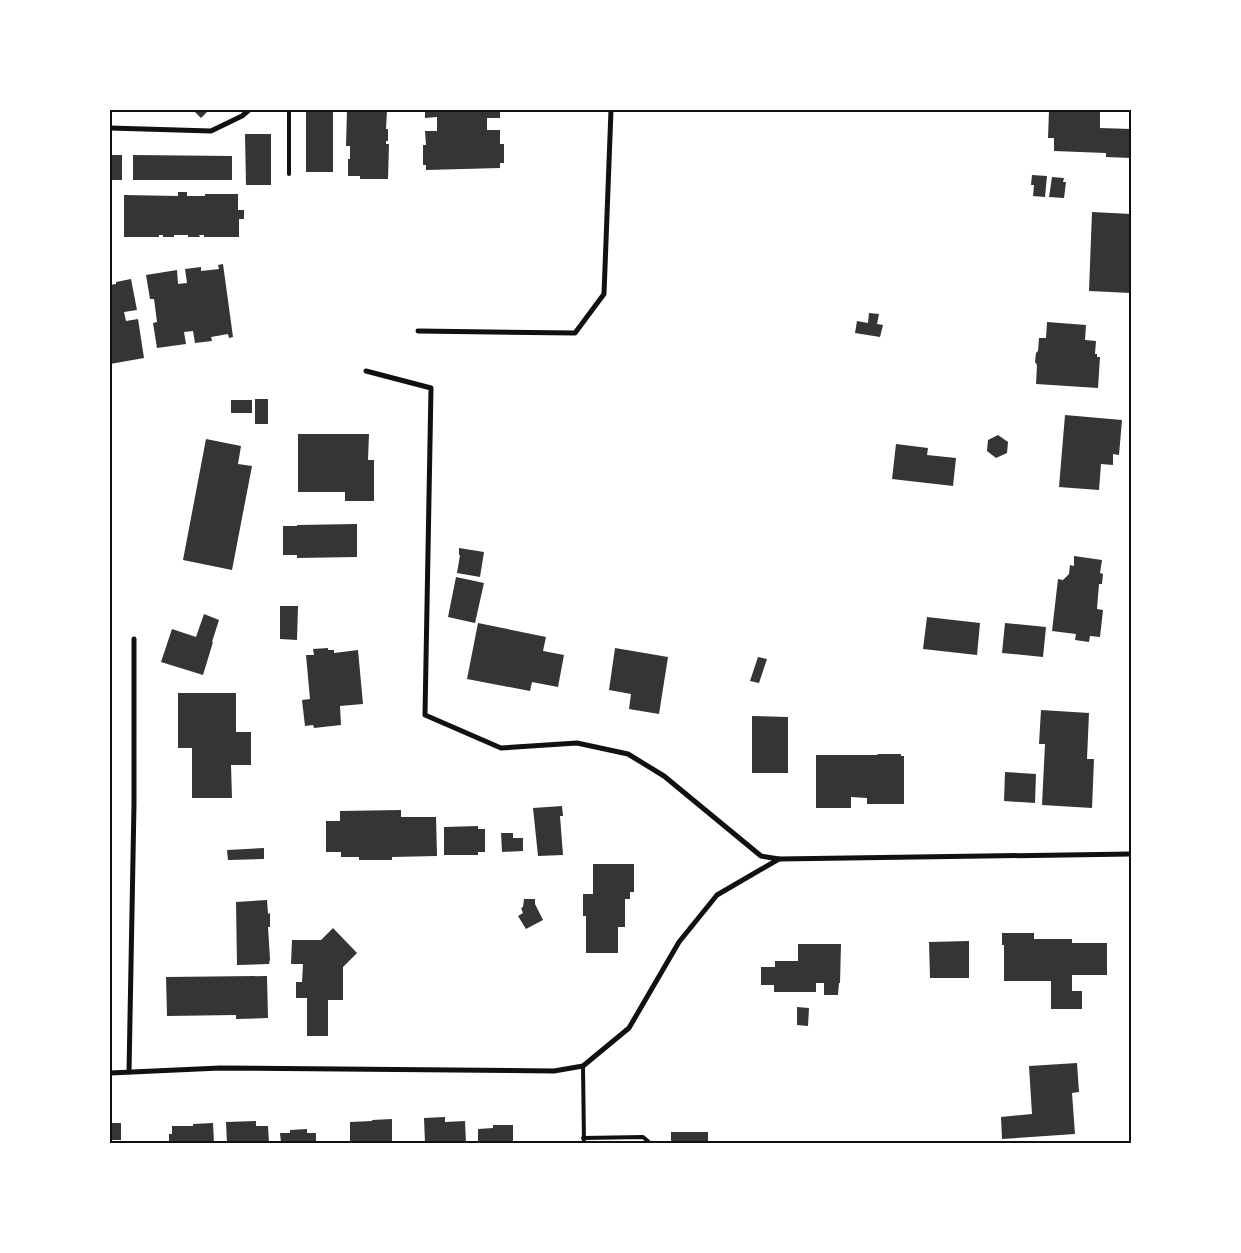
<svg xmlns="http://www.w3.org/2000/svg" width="1241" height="1253" viewBox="0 0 1241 1253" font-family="'Nunito Sans',sans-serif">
<rect width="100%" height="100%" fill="#fff"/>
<!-- building -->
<g fill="#353535">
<path d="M 193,110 L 209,110 L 201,118 Z"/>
<rect x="306" y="110" width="27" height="62"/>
<path d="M 347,110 L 387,110 L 386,129 L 388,129 L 388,141 L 386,141 L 386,144 L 389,144 L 388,179 L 360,179 L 360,176 L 348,176 L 348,159 L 350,159 L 350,146 L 346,146 Z"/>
<path d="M 425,110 L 500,110 L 500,118 L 487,118 L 487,130 L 500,130 L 500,144 L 504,144 L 504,163 L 500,163 L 500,168 L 426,170 L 426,165 L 423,165 L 423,145 L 426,145 L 425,131 L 437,131 L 437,117 L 425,118 Z"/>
<path d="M 1049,110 L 1100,110 L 1100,128 L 1131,129 L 1131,158 L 1106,157 L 1106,153 L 1054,151 L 1054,138 L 1048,138 Z"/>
<path d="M 245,134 L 271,134 L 271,185 L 246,185 Z"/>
<rect x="110" y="155" width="12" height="25"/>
<path d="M 133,155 L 232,156 L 232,180 L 133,180 Z"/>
<path d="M 1032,175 L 1047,176 L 1045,197 L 1033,196 L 1034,185 L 1031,185 Z"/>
<path d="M 1052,177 L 1064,178 L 1063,182 L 1066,182 L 1064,198 L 1049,197 Z"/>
<path d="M 178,192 L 187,192 L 187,196 L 205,196 L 205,194 L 238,194 L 238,210 L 244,210 L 244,219 L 239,219 L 239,237 L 204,237 L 204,235 L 199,235 L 200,237 L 188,237 L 188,235 L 174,235 L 174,237 L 163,237 L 163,235 L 159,235 L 159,237 L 124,237 L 124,195 L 178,196 Z"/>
<path d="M 1092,212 L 1131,214 L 1131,293 L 1089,291 Z"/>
<path d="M 223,264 L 233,337 L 229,338 L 228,334 L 211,337 L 212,341 L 195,343 L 193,331 L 184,332 L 186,344 L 157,348 L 153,323 L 157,322 L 154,299 L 150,299 L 146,275 L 177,270 L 178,284 L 187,283 L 185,269 L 201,267 L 201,271 L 219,269 L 218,265 Z"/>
<path d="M 131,279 L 137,310 L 124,312 L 126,321 L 138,319 L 144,358 L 110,364 L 110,285 L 116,284 L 116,282 Z"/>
<path d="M 869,313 L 879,314 L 877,324 L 883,325 L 880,337 L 855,333 L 857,321 L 868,323 Z"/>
<path d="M 1047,322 L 1086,325 L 1085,340 L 1096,341 L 1095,354 L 1097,354 L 1097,357 L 1100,357 L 1098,388 L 1036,384 L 1037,365 L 1035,362 L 1036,353 L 1038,351 L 1039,338 L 1046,338 Z"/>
<rect x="255" y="399" width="13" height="25"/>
<rect x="231" y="400" width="21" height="13"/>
<path d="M 1065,415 L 1122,420 L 1119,455 L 1113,454 L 1113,465 L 1101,464 L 1099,490 L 1059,487 Z"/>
<path d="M 298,434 L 369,434 L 368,460 L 374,460 L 374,501 L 345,501 L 345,492 L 298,492 Z"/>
<path d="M 998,435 L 1008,442 L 1007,453 L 996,458 L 987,451 L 988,440 Z"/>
<path d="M 206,439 L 241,446 L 238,464 L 252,466 L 232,570 L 183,560 Z"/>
<path d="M 896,444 L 928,448 L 927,455 L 956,458 L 953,486 L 892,479 Z"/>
<path d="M 357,524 L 357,557 L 297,558 L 297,555 L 283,555 L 283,526 L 297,526 L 297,525 Z"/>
<path d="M 459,548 L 484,552 L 480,577 L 457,573 L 460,555 L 459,555 Z"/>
<path d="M 1074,556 L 1102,560 L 1100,573 L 1103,574 L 1102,584 L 1099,584 L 1097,609 L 1103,610 L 1100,637 L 1090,636 L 1089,642 L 1075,640 L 1076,634 L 1052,631 L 1058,579 L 1063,580 L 1069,574 L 1070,565 L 1074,566 Z"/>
<path d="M 456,577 L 484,583 L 475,623 L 448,617 Z"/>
<path d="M 280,606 L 298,606 L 297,640 L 280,639 Z"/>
<path d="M 204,614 L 219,620 L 212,642 L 213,642 L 203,675 L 161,662 L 172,629 L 196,637 Z"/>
<path d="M 927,617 L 980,623 L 977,655 L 923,649 Z"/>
<path d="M 478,623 L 546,637 L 543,651 L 564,655 L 558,687 L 532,682 L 530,691 L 467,679 Z"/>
<path d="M 1005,623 L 1046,627 L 1043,657 L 1002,653 Z"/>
<path d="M 328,648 L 328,650 L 334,650 L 334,653 L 358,650 L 363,704 L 340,706 L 341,725 L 314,728 L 313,725 L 305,726 L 302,700 L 310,699 L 306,655 L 314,655 L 313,649 Z"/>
<path d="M 615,648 L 668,657 L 659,714 L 629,709 L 631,694 L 609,690 Z"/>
<path d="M 758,657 L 767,659 L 759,683 L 750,681 Z"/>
<path d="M 178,693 L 236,693 L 236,732 L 251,732 L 251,765 L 231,765 L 232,798 L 192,798 L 192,748 L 178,748 Z"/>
<path d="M 1041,710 L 1089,713 L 1087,759 L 1094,759 L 1092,808 L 1042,805 L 1045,744 L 1039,744 Z"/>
<path d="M 752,716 L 788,717 L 788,773 L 752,773 Z"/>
<path d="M 878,754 L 901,754 L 901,756 L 904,756 L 904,804 L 867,804 L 867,798 L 851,797 L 851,808 L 816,808 L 816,755 L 877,755 Z"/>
<path d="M 1005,772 L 1036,774 L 1035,803 L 1004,801 Z"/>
<path d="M 562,806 L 563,816 L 560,816 L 563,855 L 538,856 L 533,808 Z"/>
<path d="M 401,810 L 401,817 L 436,817 L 437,856 L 392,857 L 392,860 L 359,860 L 359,857 L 341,857 L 341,852 L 326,852 L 326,821 L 340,821 L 340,811 Z"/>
<path d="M 478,826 L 478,829 L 485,829 L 485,852 L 478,852 L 478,855 L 444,855 L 444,827 Z"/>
<path d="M 501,833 L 513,833 L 513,838 L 523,838 L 523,851 L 502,852 Z"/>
<path d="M 264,848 L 264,859 L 228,860 L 227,850 Z"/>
<path d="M 593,864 L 634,864 L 634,892 L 630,892 L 630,899 L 625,899 L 625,927 L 618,927 L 618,953 L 586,953 L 586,916 L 583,916 L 583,894 L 593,894 Z"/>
<path d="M 524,899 L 535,899 L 535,904 L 543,920 L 526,929 L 518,916 L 523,913 L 521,908 L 523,907 Z"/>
<path d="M 267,900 L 268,914 L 270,913 L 270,927 L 268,927 L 270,959 L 269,964 L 237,965 L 236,902 Z"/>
<path d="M 333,928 L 357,953 L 343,967 L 343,1000 L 328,1000 L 328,1036 L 307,1036 L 307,998 L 296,998 L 296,982 L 302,982 L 303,964 L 291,964 L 292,940 L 321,940 Z"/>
<path d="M 1002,933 L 1034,933 L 1034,939 L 1072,939 L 1072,943 L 1107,943 L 1107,975 L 1072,975 L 1072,991 L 1082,991 L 1082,1009 L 1051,1009 L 1051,981 L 1004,981 L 1004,945 L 1002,945 Z"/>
<path d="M 969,941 L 969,978 L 930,978 L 929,942 Z"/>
<path d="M 798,944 L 841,944 L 840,983 L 839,983 L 838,995 L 824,995 L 824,983 L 816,983 L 816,992 L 774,992 L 774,985 L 761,985 L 761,967 L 775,967 L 775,961 L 798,961 Z"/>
<path d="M 267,976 L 268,1018 L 236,1019 L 236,1015 L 167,1016 L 166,977 Z"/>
<path d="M 797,1007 L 809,1008 L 808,1026 L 797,1025 Z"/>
<path d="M 1077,1063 L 1079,1092 L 1072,1093 L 1075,1134 L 1002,1139 L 1001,1117 L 1032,1114 L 1029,1066 Z"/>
<path d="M 445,1117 L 445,1122 L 465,1121 L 466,1143 L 425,1143 L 424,1118 Z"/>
<path d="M 392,1119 L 392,1143 L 350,1143 L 350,1122 L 372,1121 L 372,1120 Z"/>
<path d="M 256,1121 L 256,1126 L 268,1126 L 269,1143 L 227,1143 L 226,1122 Z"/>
<rect x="110" y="1123" width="11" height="17"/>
<path d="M 213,1123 L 214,1143 L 169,1143 L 169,1134 L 172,1134 L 172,1126 L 193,1126 L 193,1124 Z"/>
<path d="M 493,1125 L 513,1125 L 513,1143 L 478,1143 L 478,1129 L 493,1128 Z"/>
<path d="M 307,1129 L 307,1133 L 316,1133 L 316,1143 L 281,1143 L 280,1133 L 290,1133 L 290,1130 Z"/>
<rect x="671" y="1132" width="37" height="11"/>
</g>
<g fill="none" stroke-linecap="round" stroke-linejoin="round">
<!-- service -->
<g stroke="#111" stroke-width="4">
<path d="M 289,174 L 289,110"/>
<path d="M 583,1066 L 584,1143"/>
<path d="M 583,1138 L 643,1137 L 650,1143"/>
</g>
<!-- minor -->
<g stroke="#111" stroke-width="5">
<path d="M 110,128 L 211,131 L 242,116 L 249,110"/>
<path d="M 418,331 L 575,333 L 604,294 L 611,110"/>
<path d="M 366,371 L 431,388 L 425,715 L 501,748 L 577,743 L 628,754 L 664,776 L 761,856 L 779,859"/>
<path d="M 129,1072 L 134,804 L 134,639"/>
<path d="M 110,1073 L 220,1068 L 554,1071 L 583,1066 L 629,1028 L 679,942 L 717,895 L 779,859 L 1131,854"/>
</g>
</g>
<!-- border -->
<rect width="1241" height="1253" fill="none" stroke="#ffffff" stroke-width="222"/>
<rect x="111" y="111" width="1019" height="1031" fill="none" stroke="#111" stroke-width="2"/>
</svg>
